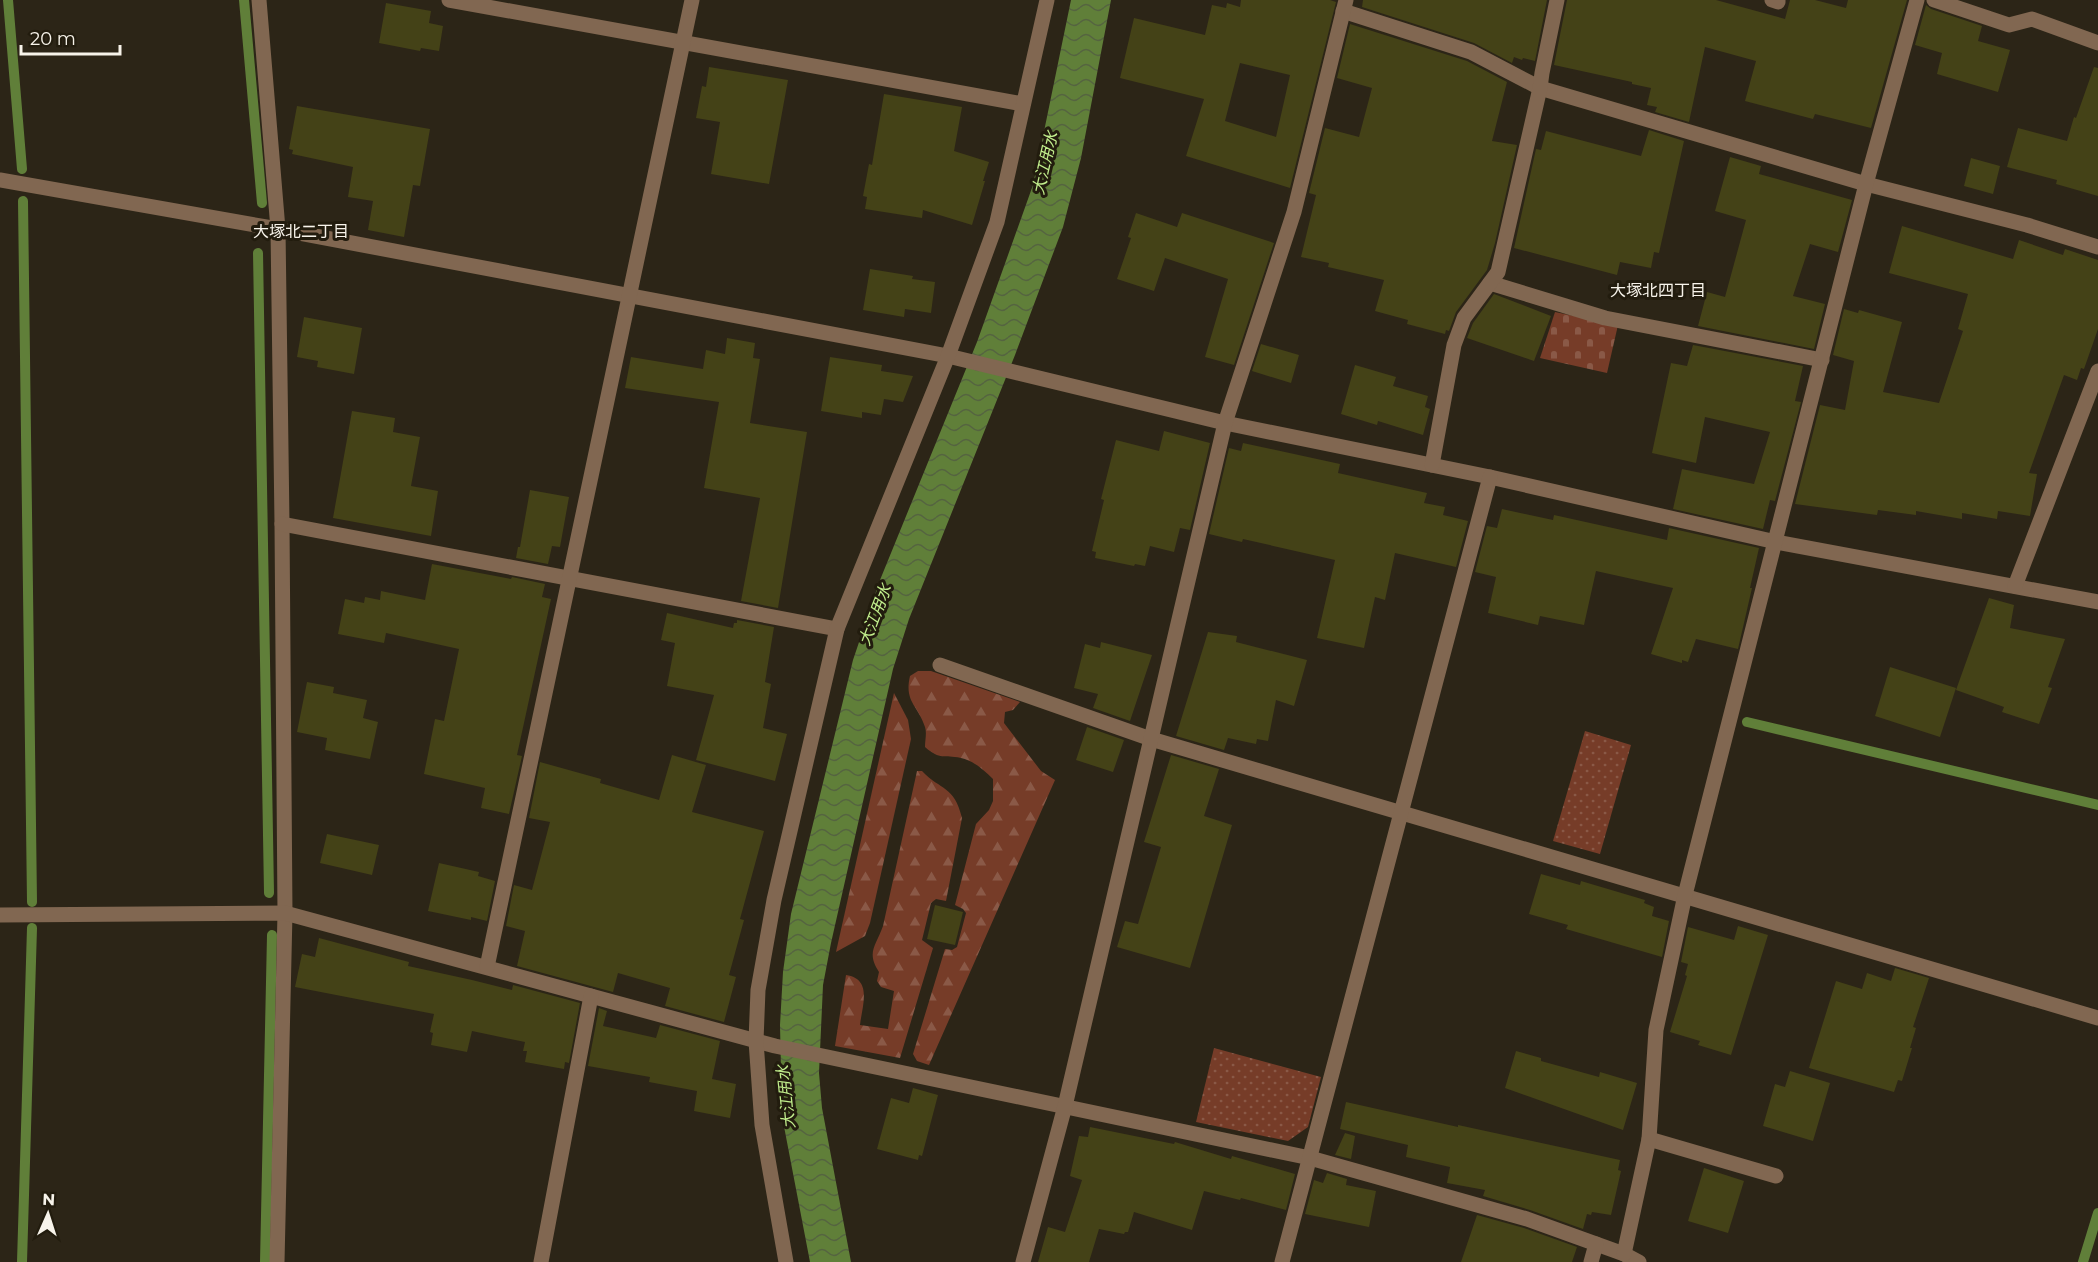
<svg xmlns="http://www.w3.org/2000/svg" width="2098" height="1262" viewBox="0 0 2098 1262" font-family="Montserrat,'Noto Sans JP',sans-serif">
<defs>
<pattern id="grass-dots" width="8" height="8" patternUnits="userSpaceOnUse" patternTransform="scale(1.5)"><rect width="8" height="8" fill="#763c28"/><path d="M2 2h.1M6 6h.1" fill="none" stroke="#8a5947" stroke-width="1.8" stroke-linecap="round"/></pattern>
<pattern id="forest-firs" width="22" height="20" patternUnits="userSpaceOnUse" patternTransform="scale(1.5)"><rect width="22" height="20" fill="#763c28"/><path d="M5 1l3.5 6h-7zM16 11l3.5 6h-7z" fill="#8a5947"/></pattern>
<pattern id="cemetery-stones" width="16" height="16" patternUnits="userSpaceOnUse" patternTransform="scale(1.5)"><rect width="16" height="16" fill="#763c28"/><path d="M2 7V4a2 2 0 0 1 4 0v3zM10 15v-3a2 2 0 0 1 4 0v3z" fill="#8a5947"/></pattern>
<pattern id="water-waves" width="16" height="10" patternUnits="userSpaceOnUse" patternTransform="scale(1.5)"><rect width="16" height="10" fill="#607f39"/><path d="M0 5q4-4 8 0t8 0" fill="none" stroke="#556440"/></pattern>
</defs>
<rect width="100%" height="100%" fill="#2c2517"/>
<!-- grass -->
<g fill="url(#grass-dots)">
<path d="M 1585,731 L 1631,745 L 1600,854 L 1553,841 Z"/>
<path d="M 1214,1048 L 1321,1077 L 1308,1127 L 1288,1141 L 1196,1122 Z"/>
</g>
<!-- forest -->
<g fill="url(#forest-firs)">
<path d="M 918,671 L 931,671 L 1020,702 L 1013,710 L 1005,712 L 1004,723 L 1041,771 L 1055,780 L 929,1065 L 917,1061 L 913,1054 L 945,949 L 952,950 L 957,947 L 966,913 L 963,909 L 955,905 L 976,824 L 989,810 L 993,801 L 993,779 C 984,770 974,761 961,758 C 943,754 941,761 925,747 C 925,740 927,733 925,727 C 918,705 904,702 910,676 Z"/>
<path d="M 894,693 L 908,720 L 911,739 L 870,923 L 865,936 L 836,952 Z"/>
<path d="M 917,771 L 922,771 C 941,791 954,785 962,818 L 946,901 L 936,899 L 931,903 L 922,940 L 933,948 L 900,1058 L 835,1046 L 846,975 C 873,979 862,1006 860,1025 L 888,1029 L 894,991 L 881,987 L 877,981 L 879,972 C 866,952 876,946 883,926 Z"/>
</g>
<!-- cemetery -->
<path fill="url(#cemetery-stones)" d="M 1555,312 L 1618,325 L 1607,373 L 1540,358 Z"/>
<!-- water -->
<path fill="url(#water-waves)" d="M 1071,0 L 1111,0 L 1081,158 L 1063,227 L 1015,355 L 909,619 L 893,669 L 831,943 L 823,985 L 819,1073 L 822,1108 L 851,1262 L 810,1262 L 782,1116 L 780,1025 L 783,972 L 791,914 L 853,660 L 880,580 L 977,342 L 1033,185 Z"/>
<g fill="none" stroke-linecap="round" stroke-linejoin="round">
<!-- stream -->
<g stroke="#607f39" stroke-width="10">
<path d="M 8,0 L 22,169"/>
<path d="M 244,0 L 262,203"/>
<path d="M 23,201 L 32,902"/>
<path d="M 258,253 L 269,893"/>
<path d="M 1747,722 L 2098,805"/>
<path d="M 22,1262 L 32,928"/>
<path d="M 265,1262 L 272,935"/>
<path d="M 2083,1262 L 2098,1213"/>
</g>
</g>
<!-- building -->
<g fill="#444217" fill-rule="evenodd">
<path d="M 1241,0 L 1330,0 L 1336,2 L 1290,188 L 1186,156 L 1204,99 L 1120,78 L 1134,18 L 1205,35 L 1212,5 L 1226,8 L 1227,3 L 1240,7 ZM 1240,63 L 1290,75 L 1276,137 L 1225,121 Z"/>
<path d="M 1363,0 L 1547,0 L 1535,61 L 1523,58 L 1522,60 L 1514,57 L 1512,63 L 1474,43 L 1362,7 Z"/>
<path d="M 1567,0 L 1716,0 L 1785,19 L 1790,0 L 1815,0 L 1846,8 L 1848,0 L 1907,0 L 1871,128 L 1815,114 L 1813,119 L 1745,101 L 1756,61 L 1705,47 L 1689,122 L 1655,112 L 1657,107 L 1647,105 L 1651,88 L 1632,84 L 1632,82 L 1554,65 Z"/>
<path d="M 386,3 L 431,11 L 429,23 L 443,26 L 439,51 L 421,48 L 420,51 L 379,43 Z"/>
<path d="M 1926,5 L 1931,9 L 1982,26 L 1978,41 L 2010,50 L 1998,92 L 1937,74 L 1942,53 L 1915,45 Z"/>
<path d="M 1350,24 L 1467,61 L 1507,82 L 1492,141 L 1517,145 L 1495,243 L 1487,270 L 1456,312 L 1449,331 L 1446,330 L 1445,334 L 1407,324 L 1408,320 L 1375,311 L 1384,280 L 1328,267 L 1329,263 L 1301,257 L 1316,195 L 1309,193 L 1325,128 L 1359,137 L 1372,88 L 1337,78 Z"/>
<path d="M 709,67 L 788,80 L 769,184 L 711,174 L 720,122 L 696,118 L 702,86 L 706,87 Z"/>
<path d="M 2094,67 L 2098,68 L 2098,196 L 2056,184 L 2057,180 L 2007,167 L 2018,128 L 2067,141 L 2074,117 L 2076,118 Z"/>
<path d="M 884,94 L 962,107 L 954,151 L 989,162 L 983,181 L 985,181 L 972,225 L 923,210 L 922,218 L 865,209 L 867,197 L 863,196 L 869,164 L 872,165 Z"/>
<path d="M 297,106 L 430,129 L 420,186 L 413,185 L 404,237 L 368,230 L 373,201 L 348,197 L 353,167 L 292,154 L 293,150 L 289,149 Z"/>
<path d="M 1649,130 L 1684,141 L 1659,253 L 1654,252 L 1651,268 L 1620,262 L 1617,275 L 1514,248 L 1536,149 L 1541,150 L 1546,131 L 1641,156 Z"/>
<path d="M 1730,157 L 1761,166 L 1759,174 L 1852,200 L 1838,252 L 1810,244 L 1793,296 L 1825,304 L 1814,349 L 1698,326 L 1707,292 L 1725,297 L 1746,220 L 1715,211 Z"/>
<path d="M 1971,158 L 2000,166 L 1993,194 L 1964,186 Z"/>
<path d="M 1136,213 L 1177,227 L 1182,213 L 1274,243 L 1234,365 L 1205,357 L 1228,279 L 1165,258 L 1154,291 L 1117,279 L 1131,238 L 1128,237 Z"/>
<path d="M 1902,226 L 2013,259 L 2019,240 L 2063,255 L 2065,249 L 2098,260 L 2098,329 L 2084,369 L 2081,368 L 2077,380 L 2064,375 L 2029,473 L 2037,474 L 2030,516 L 1998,511 L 1997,519 L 1962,513 L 1962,519 L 1916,511 L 1916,515 L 1878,510 L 1877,515 L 1795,504 L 1820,405 L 1845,410 L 1854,361 L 1833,355 L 1844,309 L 1858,313 L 1859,310 L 1902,322 L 1883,392 L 1939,403 L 1963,331 L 1958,329 L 1968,294 L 1889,273 Z"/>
<path d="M 870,269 L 913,276 L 912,279 L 935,282 L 931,313 L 905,309 L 904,317 L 863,310 Z"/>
<path d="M 1494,294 L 1551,316 L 1534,361 L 1467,338 L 1473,323 Z"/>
<path d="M 304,317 L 362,328 L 354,374 L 317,367 L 318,361 L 297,357 Z"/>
<path d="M 727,338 L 755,343 L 753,358 L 760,359 L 750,423 L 807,432 L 778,608 L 741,601 L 760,498 L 704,488 L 719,402 L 625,388 L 631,357 L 703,369 L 706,350 L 725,354 Z"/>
<path d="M 1261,344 L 1299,355 L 1291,383 L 1252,371 Z"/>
<path d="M 1693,345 L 1803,366 L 1795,401 L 1801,402 L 1775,501 L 1770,500 L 1763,529 L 1673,509 L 1682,469 L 1754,484 L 1770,432 L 1705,417 L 1696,463 L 1652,453 L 1671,363 L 1687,366 Z"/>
<path d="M 830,357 L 882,365 L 881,371 L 913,376 L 903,402 L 884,399 L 881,415 L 862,412 L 862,418 L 821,411 Z"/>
<path d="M 1355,365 L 1396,377 L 1393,386 L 1428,396 L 1425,407 L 1430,409 L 1423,435 L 1378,421 L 1377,425 L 1341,414 Z"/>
<path d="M 352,411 L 395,418 L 393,432 L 420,437 L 411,486 L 438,491 L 431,536 L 333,518 Z"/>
<path d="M 1164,431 L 1210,443 L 1190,530 L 1180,528 L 1174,552 L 1150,546 L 1145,566 L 1135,564 L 1134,566 L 1095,558 L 1096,552 L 1092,551 L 1104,500 L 1101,499 L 1116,440 L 1159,451 Z"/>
<path d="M 1243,443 L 1340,464 L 1338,473 L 1427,493 L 1424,503 L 1445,507 L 1443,515 L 1468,521 L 1456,567 L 1395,553 L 1385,600 L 1375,597 L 1364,648 L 1317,638 L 1335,560 L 1243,539 L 1242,542 L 1209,534 L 1229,448 L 1241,451 Z"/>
<path d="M 530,490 L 569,497 L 560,547 L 552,546 L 548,564 L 516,558 L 518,547 L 520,547 Z"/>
<path d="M 1502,509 L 1553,520 L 1554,515 L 1667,540 L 1669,528 L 1759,548 L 1750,588 L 1752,588 L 1738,649 L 1696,639 L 1688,662 L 1682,660 L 1682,663 L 1651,654 L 1673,588 L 1596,571 L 1584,625 L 1540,616 L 1538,625 L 1488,613 L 1496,577 L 1475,572 L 1487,526 L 1497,528 Z"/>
<path d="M 432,564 L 511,579 L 512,577 L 545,584 L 542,597 L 551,599 L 517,755 L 522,756 L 509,814 L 481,808 L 485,788 L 424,774 L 435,719 L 444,721 L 459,649 L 386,633 L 384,643 L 338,634 L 345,599 L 364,603 L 365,597 L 380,600 L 381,591 L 425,600 Z"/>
<path d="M 1989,598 L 2014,605 L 2010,628 L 2065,639 L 2048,687 L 2052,688 L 2039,724 L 2002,712 L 2004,707 L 1956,690 Z"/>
<path d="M 667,613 L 733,628 L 734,623 L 737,623 L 737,620 L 774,627 L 766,676 L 765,682 L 771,684 L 763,728 L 787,734 L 775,781 L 696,760 L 714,695 L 667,686 L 675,643 L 661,640 Z"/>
<path d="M 1208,632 L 1237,636 L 1236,642 L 1307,660 L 1294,706 L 1276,700 L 1268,741 L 1257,739 L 1256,744 L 1228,738 L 1224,750 L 1176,736 Z"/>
<path d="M 1101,642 L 1152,655 L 1130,721 L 1093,708 L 1098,694 L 1074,688 L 1085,644 L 1100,648 Z"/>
<path d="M 1890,667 L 1956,688 L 1940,737 L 1875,716 Z"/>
<path d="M 307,682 L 334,687 L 333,693 L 367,700 L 363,718 L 378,722 L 370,759 L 325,750 L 327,738 L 297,732 Z"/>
<path d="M 1087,727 L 1124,740 L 1113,772 L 1076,760 Z"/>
<path d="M 672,755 L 706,765 L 692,812 L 764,831 L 740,919 L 744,920 L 729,975 L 736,977 L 724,1022 L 665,1006 L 670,988 L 618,973 L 613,992 L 517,966 L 525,931 L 506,926 L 514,885 L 532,890 L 550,822 L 529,818 L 540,762 L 601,779 L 600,783 L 659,800 Z"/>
<path d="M 1171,755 L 1219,769 L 1204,816 L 1232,825 L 1190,968 L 1117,947 L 1125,921 L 1138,924 L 1161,847 L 1144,842 Z"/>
<path d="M 327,834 L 379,845 L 372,875 L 320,863 Z"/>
<path d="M 439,863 L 479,872 L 478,876 L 495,881 L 487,921 L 471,917 L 471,920 L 428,911 Z"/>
<path d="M 1541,874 L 1580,885 L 1581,881 L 1645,900 L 1644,903 L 1654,907 L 1652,916 L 1669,921 L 1662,957 L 1566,929 L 1568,925 L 1529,914 Z"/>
<path d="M 935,905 L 963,912 L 955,945 L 927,939 Z"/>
<path d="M 1738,926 L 1768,935 L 1731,1055 L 1698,1045 L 1700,1041 L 1670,1032 L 1687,976 L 1685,975 L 1688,964 L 1681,962 L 1688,927 L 1734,940 Z"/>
<path d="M 319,938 L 409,962 L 408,966 L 472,980 L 512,990 L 513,985 L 580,1003 L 569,1063 L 565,1062 L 564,1069 L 525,1062 L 527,1051 L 523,1051 L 525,1042 L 472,1031 L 467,1052 L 431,1045 L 433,1033 L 430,1032 L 434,1014 L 295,987 L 302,954 L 315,957 Z"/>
<path d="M 1895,968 L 1929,978 L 1913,1027 L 1916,1028 L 1910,1048 L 1912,1048 L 1902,1081 L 1898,1080 L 1894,1092 L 1809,1068 L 1836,981 L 1862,989 L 1867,973 L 1891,981 Z"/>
<path d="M 599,1008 L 607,1011 L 603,1026 L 656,1038 L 660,1025 L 720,1041 L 712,1079 L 736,1084 L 730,1118 L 694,1111 L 697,1091 L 649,1082 L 650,1077 L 588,1066 Z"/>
<path d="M 1516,1051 L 1541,1058 L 1541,1061 L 1599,1077 L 1600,1072 L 1637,1083 L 1623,1130 L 1505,1088 Z"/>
<path d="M 1790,1071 L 1830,1083 L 1813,1141 L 1763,1126 L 1775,1084 L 1785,1087 Z"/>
<path d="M 913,1088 L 938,1095 L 922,1156 L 919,1155 L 918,1160 L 877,1149 L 891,1098 L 909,1103 Z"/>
<path d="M 1346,1102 L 1458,1127 L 1458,1125 L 1620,1160 L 1618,1170 L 1621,1171 L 1611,1215 L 1592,1212 L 1591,1215 L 1587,1214 L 1583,1229 L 1530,1210 L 1483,1196 L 1485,1190 L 1447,1183 L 1450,1167 L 1406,1157 L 1408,1145 L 1340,1129 Z"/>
<path d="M 1090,1127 L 1174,1144 L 1175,1142 L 1231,1159 L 1232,1156 L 1295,1174 L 1286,1210 L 1241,1198 L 1240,1200 L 1204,1191 L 1192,1230 L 1134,1212 L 1128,1232 L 1125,1232 L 1124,1234 L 1099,1229 L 1089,1262 L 1038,1262 L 1048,1227 L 1065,1232 L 1082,1180 L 1070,1176 L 1079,1136 L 1088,1137 Z"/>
<path d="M 1345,1133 L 1355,1136 L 1351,1159 L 1335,1155 Z"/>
<path d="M 1704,1168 L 1744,1181 L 1728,1233 L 1688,1221 Z"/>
<path d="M 1327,1173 L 1347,1179 L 1346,1185 L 1376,1191 L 1369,1227 L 1305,1214 L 1314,1180 L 1323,1183 Z"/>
<path d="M 1477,1215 L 1524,1228 L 1577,1247 L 1572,1262 L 1461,1262 Z"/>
</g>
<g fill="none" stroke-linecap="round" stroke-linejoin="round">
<!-- service -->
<path stroke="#816751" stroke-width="15" d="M 1649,1139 L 1776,1176"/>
<!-- minor -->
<g stroke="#816751" stroke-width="15">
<path d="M 259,0 L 278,229 L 282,524 L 285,913 L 277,1262"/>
<path d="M 449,0 L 1023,104"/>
<path d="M 1772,0 L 1778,2 L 1778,0"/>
<path d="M 1934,0 L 2009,25 L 2032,19 L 2098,43"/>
<path d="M 1343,11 L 1471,52 L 1540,88 L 1866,184 L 2027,225 L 2098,247"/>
<path d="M 0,180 L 278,229 L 948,356 L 1225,423 L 1490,477 L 1776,542 L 2098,602"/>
<path d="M 1490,283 L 1605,318 L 1822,360"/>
<path d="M 1432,465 L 1454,345 L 1464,318 L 1498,272 L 1540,88 L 1542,73 L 1557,0"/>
<path d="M 282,524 L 837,629"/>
<path d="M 2015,586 L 2098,371"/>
<path d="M 940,665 L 1151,739 L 2098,1018"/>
<path d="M 0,915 L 285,913 L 775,1046 L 1310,1158 L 1527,1219 L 1624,1254 L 1639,1262"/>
<path d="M 487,967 L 692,0"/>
<path d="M 1624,1254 L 1649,1139 L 1656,1030 L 1685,895 L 1866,184 L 1917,0"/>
<path d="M 541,1262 L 591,996"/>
<path d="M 1023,1262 L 1065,1106 L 1225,423 L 1294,212 L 1346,0"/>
<path d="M 1282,1262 L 1490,477"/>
<path d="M 1591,1262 L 1596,1244"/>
</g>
<!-- tertiary -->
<path stroke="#816751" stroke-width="15" d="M 786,1262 L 762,1125 L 756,1041 L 758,990 L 774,900 L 837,629 L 948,356 L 997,222 L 1047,0"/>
</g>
<g text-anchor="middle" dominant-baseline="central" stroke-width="6" stroke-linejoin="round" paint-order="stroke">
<!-- water labels -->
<g font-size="16" font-style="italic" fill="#c2ef8d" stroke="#221c0e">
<text transform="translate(1045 163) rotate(-77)">大江用水</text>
<text transform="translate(875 615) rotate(-69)">大江用水</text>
<text transform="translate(786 1097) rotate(-96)">大江用水</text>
</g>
<!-- neighbourhood labels -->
<g font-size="16" fill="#f7f3ea" stroke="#221c0e">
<text x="301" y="231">大塚北二丁目</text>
<text x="1658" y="290">大塚北四丁目</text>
</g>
</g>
<!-- north arrow -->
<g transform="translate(48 1214) rotate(3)" stroke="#221c0e" stroke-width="4.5" paint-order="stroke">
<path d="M0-4.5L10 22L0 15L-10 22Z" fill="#f7f3ea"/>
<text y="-9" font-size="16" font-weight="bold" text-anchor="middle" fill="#f7f3ea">N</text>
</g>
<!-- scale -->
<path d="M21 45v9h99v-9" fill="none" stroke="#f7f3ea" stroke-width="3"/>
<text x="30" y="45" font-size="18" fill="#f7f3ea" stroke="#221c0e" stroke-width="4.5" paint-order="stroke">20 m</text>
</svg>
